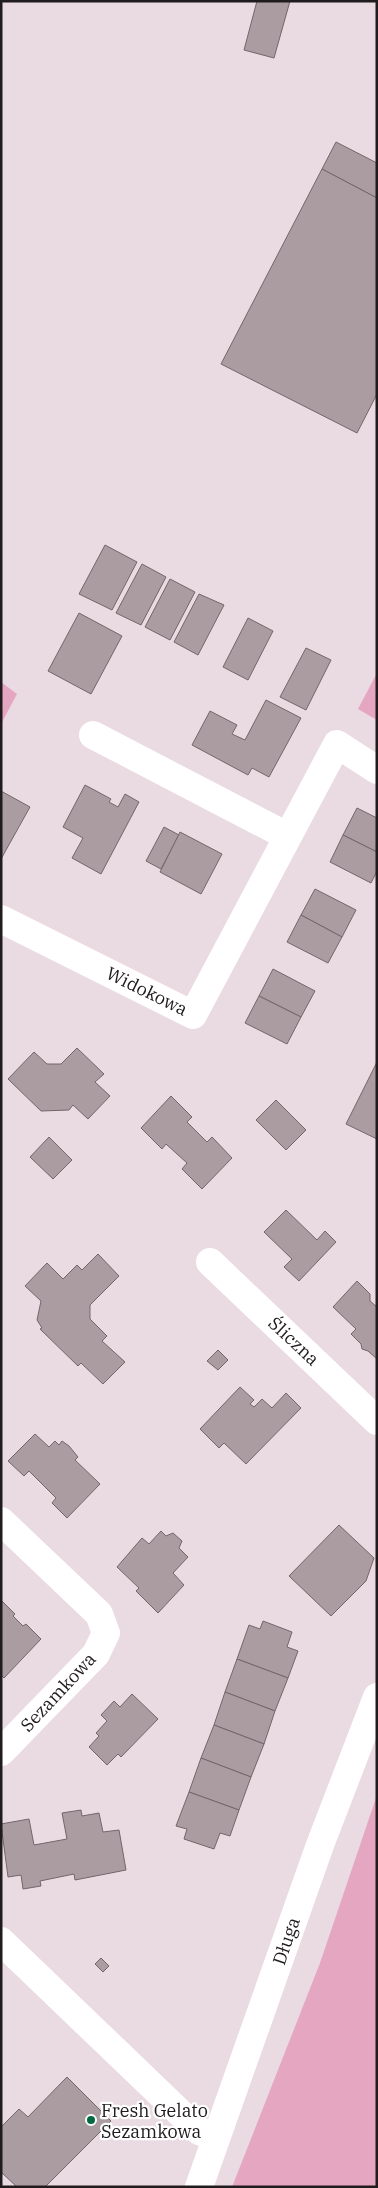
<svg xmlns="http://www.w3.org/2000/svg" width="378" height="2188" viewBox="0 0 378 2188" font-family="'IBM Plex Serif',serif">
<rect width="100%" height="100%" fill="#eadae1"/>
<!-- green -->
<g fill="#e5a6c2">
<path d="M 377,673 L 377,720 L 358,709 Z"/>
<path d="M 1,682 L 17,694 L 1,724 Z"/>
<path d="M 377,1795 L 377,2187 L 232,2187 L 320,1963 Z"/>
</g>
<!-- building -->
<g fill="#ab9ca2" stroke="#73666b">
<path d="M 257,1 L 290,1 L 274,58 L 244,50 Z"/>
<path d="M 336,142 L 377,163 L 377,198 L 322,169 Z"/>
<path d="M 322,169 L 377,198 L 377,394 L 357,433 L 221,364 Z"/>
<path d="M 105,545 L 137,562 L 112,610 L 79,594 Z"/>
<path d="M 142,564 L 166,577 L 141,625 L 116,613 Z"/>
<path d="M 170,579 L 195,592 L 170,640 L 145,627 Z"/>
<path d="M 199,594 L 224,605 L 198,655 L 174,642 Z"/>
<path d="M 79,613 L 122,636 L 91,694 L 48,671 Z"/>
<path d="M 248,618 L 273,631 L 248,680 L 223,667 Z"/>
<path d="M 306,648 L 331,660 L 306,710 L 280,697 Z"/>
<path d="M 266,700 L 301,718 L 269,777 L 252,768 L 248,775 L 192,745 L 210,711 L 237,725 L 232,734 L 245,740 Z"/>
<path d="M 85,785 L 111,799 L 109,802 L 118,807 L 125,794 L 139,802 L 101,874 L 72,858 L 83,838 L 63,827 Z"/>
<path d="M 1,791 L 30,807 L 1,859 Z"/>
<path d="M 357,808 L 377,818 L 377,852 L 343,835 Z"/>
<path d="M 164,827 L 179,835 L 161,869 L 146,861 Z"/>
<path d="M 180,832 L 222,854 L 201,894 L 160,872 Z"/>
<path d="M 343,835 L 377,852 L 377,871 L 371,883 L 330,862 Z"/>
<path d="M 315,889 L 356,910 L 342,937 L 301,915 Z"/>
<path d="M 301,915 L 342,937 L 328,963 L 287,942 Z"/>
<path d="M 273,969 L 315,991 L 301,1017 L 259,996 Z"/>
<path d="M 259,996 L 301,1017 L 287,1044 L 245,1023 Z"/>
<path d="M 77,1048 L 104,1074 L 95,1082 L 110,1096 L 88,1119 L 73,1105 L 69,1110 L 41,1111 L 8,1079 L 34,1052 L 47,1064 L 61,1064 Z"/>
<path d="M 377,1062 L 377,1139 L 346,1124 Z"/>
<path d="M 171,1096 L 192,1117 L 187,1122 L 207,1142 L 212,1137 L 232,1158 L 202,1189 L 182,1169 L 187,1163 L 166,1144 L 162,1149 L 141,1128 Z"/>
<path d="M 276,1100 L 306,1130 L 286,1150 L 256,1120 Z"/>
<path d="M 49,1137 L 72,1160 L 53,1179 L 30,1157 Z"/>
<path d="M 286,1210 L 317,1240 L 325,1231 L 336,1242 L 299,1281 L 284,1267 L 292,1259 L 264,1232 Z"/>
<path d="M 98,1254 L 119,1276 L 90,1305 L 90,1319 L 107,1336 L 102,1341 L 125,1362 L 103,1384 L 81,1363 L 78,1366 L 40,1329 L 42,1328 L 37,1320 L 41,1301 L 25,1286 L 47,1263 L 63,1279 L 77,1265 L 82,1270 Z"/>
<path d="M 357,1281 L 370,1294 L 370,1301 L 377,1307 L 377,1359 L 368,1351 L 362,1349 L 361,1344 L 351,1334 L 356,1329 L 333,1307 Z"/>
<path d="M 218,1350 L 228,1360 L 218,1370 L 207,1361 Z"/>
<path d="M 240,1387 L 254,1400 L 250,1404 L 254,1407 L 262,1399 L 272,1408 L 286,1393 L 301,1408 L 246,1464 L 224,1443 L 219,1448 L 200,1429 Z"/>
<path d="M 35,1434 L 49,1447 L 55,1441 L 59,1445 L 62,1441 L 69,1446 L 78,1457 L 75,1460 L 100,1484 L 67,1518 L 52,1503 L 56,1498 L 29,1471 L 24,1476 L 8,1461 Z"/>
<path d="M 339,1525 L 374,1558 L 366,1581 L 331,1616 L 289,1576 Z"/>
<path d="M 161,1531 L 166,1536 L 173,1533 L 182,1541 L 179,1548 L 188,1557 L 173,1573 L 184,1585 L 158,1613 L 136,1591 L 139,1588 L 117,1567 L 142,1538 L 149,1544 Z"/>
<path d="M 1,1600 L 15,1614 L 13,1616 L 23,1626 L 26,1624 L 41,1639 L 4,1678 L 1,1675 Z"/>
<path d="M 263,1621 L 292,1632 L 287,1647 L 298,1651 L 288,1678 L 237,1659 L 249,1625 L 260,1629 Z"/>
<path d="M 237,1659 L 288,1678 L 275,1711 L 225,1692 Z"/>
<path d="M 225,1692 L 275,1711 L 264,1744 L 214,1725 Z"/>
<path d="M 132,1694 L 158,1719 L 121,1757 L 118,1754 L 107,1765 L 89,1747 L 99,1736 L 96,1733 L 107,1721 L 101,1715 L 114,1701 L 120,1707 Z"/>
<path d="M 214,1725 L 264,1744 L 251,1777 L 201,1758 Z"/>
<path d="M 201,1758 L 251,1777 L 239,1810 L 189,1792 Z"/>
<path d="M 189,1792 L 239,1810 L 230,1836 L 220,1833 L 214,1849 L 184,1839 L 187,1829 L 176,1826 Z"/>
<path d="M 81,1810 L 82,1816 L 99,1813 L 103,1832 L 119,1830 L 126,1870 L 75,1880 L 74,1874 L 40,1881 L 41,1886 L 23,1889 L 21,1875 L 8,1877 L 1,1824 L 29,1819 L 34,1845 L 67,1839 L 62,1813 Z"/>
<path d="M 101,1958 L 109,1966 L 103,1972 L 95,1964 Z"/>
<path d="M 67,2077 L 111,2121 L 45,2187 L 17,2187 L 1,2172 L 1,2127 L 19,2109 L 28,2117 Z"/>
</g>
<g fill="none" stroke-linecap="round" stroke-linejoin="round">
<!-- minor -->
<g stroke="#fff" stroke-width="28">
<path d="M 93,735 L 287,836"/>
<path d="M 1,919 L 193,1015 L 337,744 L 377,770"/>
<path d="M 210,1262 L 377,1421"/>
<path d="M 1,1521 L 99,1614 L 106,1633 L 96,1654 L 1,1752"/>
<path d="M 1,1941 L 199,2131 L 216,2137"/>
<path d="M 199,2187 L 320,1845 L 377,1697"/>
</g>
</g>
<!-- markers -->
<circle fill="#026a40" stroke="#fff" stroke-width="2" cx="91" cy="2120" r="5"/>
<g text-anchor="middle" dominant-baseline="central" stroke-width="4.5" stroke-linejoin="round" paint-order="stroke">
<!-- street labels -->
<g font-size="18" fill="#201b1d" stroke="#fff">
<text transform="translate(147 991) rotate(26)">Widokowa</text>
<text transform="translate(294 1341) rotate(43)">Śliczna</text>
<text transform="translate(58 1692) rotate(-47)">Sezamkowa</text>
<text transform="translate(286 1941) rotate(-71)">Długa</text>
</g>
<!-- poi labels -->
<g font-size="18" fill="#201b1d" stroke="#fff" text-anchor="start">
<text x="101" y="2110">Fresh Gelato<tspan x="101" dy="21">Sezamkowa</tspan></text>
</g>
</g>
<!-- border -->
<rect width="378" height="2188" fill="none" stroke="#201b1d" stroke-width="5"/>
</svg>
